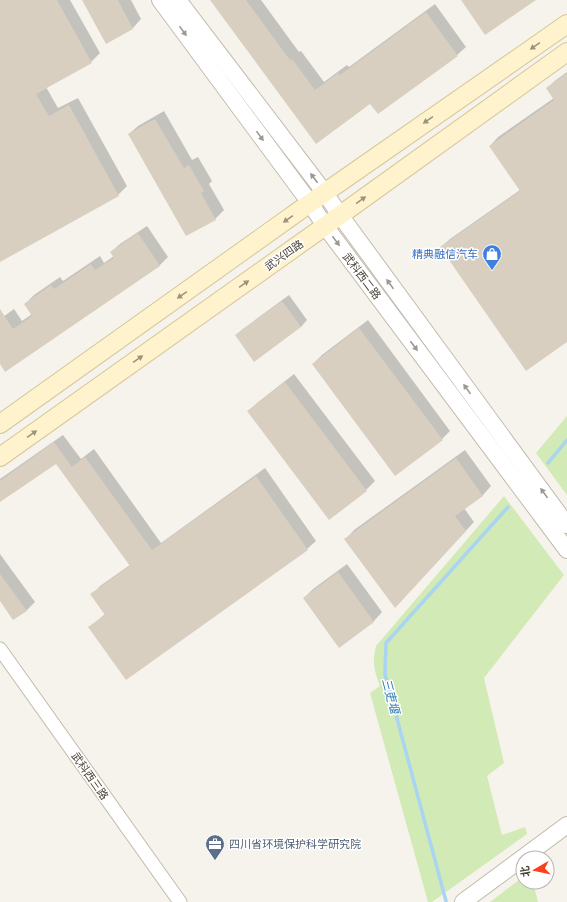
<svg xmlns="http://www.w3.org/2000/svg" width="567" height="902" viewBox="0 0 567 902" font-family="Quicksand,'Noto Sans SC',sans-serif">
<rect width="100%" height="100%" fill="#f6f3ec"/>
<!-- green -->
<g fill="#d2eab5">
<path d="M 567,416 L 567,495 L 536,453 Z"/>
<path d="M 504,496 L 564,575 L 484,678 L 504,763 L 487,776 L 502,835 L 525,827 L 527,834 L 432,902 L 428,902 L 370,693 L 380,686 C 374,670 372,662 376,646 Z"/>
<path d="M 523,877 L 523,882 L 533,882 L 538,902 L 490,902 Z"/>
</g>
<!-- shadow -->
<g fill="#0003">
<path d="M 0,0 L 70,0 L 100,53 L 91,62 L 46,87 L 58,108 L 78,98 L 127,186 L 118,195 L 0,261 Z"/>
<path d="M 83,0 L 131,0 L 141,19 L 133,28 L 106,42 Z"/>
<path d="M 211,0 L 261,0 L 299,52 L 301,51 L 324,82 L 347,65 L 349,67 L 435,4 L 466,47 L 457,55 L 371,102 L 316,143 Z"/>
<path d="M 567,72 L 567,340 L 441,247 L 450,239 L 520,190 L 490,146 L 498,137 L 554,98 L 547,88 L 556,80 Z"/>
<path d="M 164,111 L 192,160 L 198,157 L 212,181 L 209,184 L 224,210 L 215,219 L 129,134 L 138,126 Z"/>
<path d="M 147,226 L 168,257 L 160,265 L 0,362 L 0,319 L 14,309 L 22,321 L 32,314 L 25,304 L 34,295 L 60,277 L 63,281 L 100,256 L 104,263 L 114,256 L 111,252 L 120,244 Z"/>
<path d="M 289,295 L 307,320 L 301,327 L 236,335 L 243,329 Z"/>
<path d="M 368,320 L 450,431 L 442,439 L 313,364 L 322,355 Z"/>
<path d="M 294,374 L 375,481 L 366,490 L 249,411 L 257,403 Z"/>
<path d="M 63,435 L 81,459 L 94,449 L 161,543 L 265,468 L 316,541 L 307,549 L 90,627 L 105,614 L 92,595 L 100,586 L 130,565 L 56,463 L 0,501 L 0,479 Z"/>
<path d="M 465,450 L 491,486 L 483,495 L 464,508 L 474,522 L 395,607 L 346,539 L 354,530 Z"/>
<path d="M 0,554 L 35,602 L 26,611 L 0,599 Z"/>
<path d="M 347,564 L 382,612 L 374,621 L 339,646 L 304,598 L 313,589 Z"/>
</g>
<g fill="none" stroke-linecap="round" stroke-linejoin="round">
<!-- stream -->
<g stroke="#a9d4f2" stroke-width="3.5">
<path d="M 548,463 L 567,440"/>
<path d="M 446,901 L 385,674 L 386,643 L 508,507"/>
</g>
</g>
<!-- building -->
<g fill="#d8cfc1">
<path d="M 0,0 L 57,0 L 92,63 L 36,94 L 49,116 L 69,105 L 119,196 L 0,262 Z"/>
<path d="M 82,0 L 118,0 L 133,29 L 106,44 Z"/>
<path d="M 210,0 L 246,0 L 290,60 L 292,59 L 315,90 L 338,73 L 340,75 L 426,12 L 458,56 L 378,114 L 370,104 L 316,144 Z"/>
<path d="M 461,0 L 536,0 L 485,35 Z"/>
<path d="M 567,73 L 567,342 L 526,371 L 440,247 L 520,191 L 489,146 L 554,100 L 546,88 Z"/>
<path d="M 155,119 L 184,168 L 189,165 L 204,191 L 201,193 L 216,220 L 186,236 L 128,134 Z"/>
<path d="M 138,233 L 160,266 L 5,372 L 0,364 L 0,309 L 13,329 L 32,316 L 24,304 L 51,285 L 54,289 L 91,264 L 95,270 L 114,258 L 110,252 Z"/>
<path d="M 282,301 L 301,327 L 254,362 L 235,335 Z"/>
<path d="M 359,328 L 443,440 L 395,476 L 312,364 Z"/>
<path d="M 285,382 L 367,491 L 329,520 L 247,411 Z"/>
<path d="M 54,442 L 72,467 L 85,457 L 152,550 L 256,476 L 308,550 L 126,680 L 88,627 L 105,615 L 90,594 L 130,566 L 56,464 L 0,502 L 0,481 Z"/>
<path d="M 456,458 L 483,496 L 455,516 L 466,531 L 395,608 L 344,539 Z"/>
<path d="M 338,572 L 374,622 L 339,648 L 303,598 Z"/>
<path d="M 0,574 L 27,611 L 13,620 L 0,601 Z"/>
</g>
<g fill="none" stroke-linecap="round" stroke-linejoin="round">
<defs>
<path id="minor" d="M 0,649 L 180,902"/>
<g id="tertiary">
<path d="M 160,0 L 310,203 L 325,226 L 567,550"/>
<path d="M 178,0 L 325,193 L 340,215 L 567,525"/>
<path d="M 463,902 L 567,825"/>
</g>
<g id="secondary">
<path d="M 0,424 L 310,203 L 567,24"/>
<path d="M 0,457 L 325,226 L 567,52"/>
</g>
</defs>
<!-- minor casing -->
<use href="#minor" stroke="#c2bbae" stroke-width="15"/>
<!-- tertiary casing -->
<use href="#tertiary" stroke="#c2bbae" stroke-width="18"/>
<!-- secondary casing -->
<use href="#secondary" stroke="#d6c79b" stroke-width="20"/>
<!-- minor -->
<use href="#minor" stroke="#fff" stroke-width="13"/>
<!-- tertiary -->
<use href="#tertiary" stroke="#fff" stroke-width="16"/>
<!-- secondary -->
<use href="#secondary" stroke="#fff3cd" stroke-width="18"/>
</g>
<!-- one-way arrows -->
<defs><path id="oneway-solid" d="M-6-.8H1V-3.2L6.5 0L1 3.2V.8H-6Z"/></defs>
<g fill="#9c9892">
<use href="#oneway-solid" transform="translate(183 31) rotate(54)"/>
<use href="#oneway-solid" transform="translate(260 136) rotate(54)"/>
<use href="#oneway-solid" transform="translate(314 178) rotate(-127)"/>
<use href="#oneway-solid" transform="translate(336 241) rotate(53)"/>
<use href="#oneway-solid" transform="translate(390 284) rotate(-126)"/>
<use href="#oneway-solid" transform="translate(414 346) rotate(53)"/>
<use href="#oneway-solid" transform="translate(467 389) rotate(-126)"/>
<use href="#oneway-solid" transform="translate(544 493) rotate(-126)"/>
</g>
<g fill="#9c937c">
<use href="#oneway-solid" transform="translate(535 46) rotate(145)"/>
<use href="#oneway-solid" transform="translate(428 120) rotate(145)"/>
<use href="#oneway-solid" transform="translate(361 200) rotate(-36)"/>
<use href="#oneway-solid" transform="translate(288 219) rotate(145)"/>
<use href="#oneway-solid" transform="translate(244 284) rotate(-35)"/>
<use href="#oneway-solid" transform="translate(182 295) rotate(145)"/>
<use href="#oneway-solid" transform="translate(138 359) rotate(-35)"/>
<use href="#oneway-solid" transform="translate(32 434) rotate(-35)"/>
</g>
<!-- icons -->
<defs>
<symbol id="shop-pin" viewBox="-11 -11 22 30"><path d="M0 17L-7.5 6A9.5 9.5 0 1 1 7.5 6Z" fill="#3f7fe0" stroke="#fff"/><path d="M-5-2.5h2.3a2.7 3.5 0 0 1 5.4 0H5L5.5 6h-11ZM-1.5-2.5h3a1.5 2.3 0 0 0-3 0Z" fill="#fff"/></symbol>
<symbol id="office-pin" viewBox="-11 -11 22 30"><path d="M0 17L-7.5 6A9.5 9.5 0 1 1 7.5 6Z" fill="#5c6f8a" stroke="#fff"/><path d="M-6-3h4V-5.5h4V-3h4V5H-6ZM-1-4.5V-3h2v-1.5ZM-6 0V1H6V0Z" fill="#fff"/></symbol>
</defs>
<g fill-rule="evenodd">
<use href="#shop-pin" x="481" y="243" width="22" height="30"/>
<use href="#office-pin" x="204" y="833" width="22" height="30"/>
</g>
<g text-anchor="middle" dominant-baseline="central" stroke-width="3" stroke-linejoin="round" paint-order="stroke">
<!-- shop labels -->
<g font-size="11" fill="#366cbe" stroke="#fff" text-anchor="end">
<text x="478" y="254">精典融信汽车</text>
</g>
<!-- street labels -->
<g font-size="11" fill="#4b4439" stroke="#fff">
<text transform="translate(284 255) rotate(-35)">武兴四路</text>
<text transform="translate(362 276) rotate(53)">武科西二路</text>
<text transform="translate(90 776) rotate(55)">武科西三路</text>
</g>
<!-- service labels -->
<g font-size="11" fill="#4e5e75" stroke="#fff" text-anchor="start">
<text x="229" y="844">四川省环境保护科学研究院</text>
</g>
<!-- water labels -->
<g font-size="12" font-style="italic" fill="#2e7ab2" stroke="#fff">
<text transform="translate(391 696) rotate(75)">三吏堰</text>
</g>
</g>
<!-- north arrow -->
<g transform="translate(535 870) rotate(261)"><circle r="19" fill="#ffffff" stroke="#b7b4b0"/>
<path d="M0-3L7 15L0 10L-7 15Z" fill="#fc3f1d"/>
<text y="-6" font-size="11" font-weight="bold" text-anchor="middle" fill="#4b4439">北</text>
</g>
</svg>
